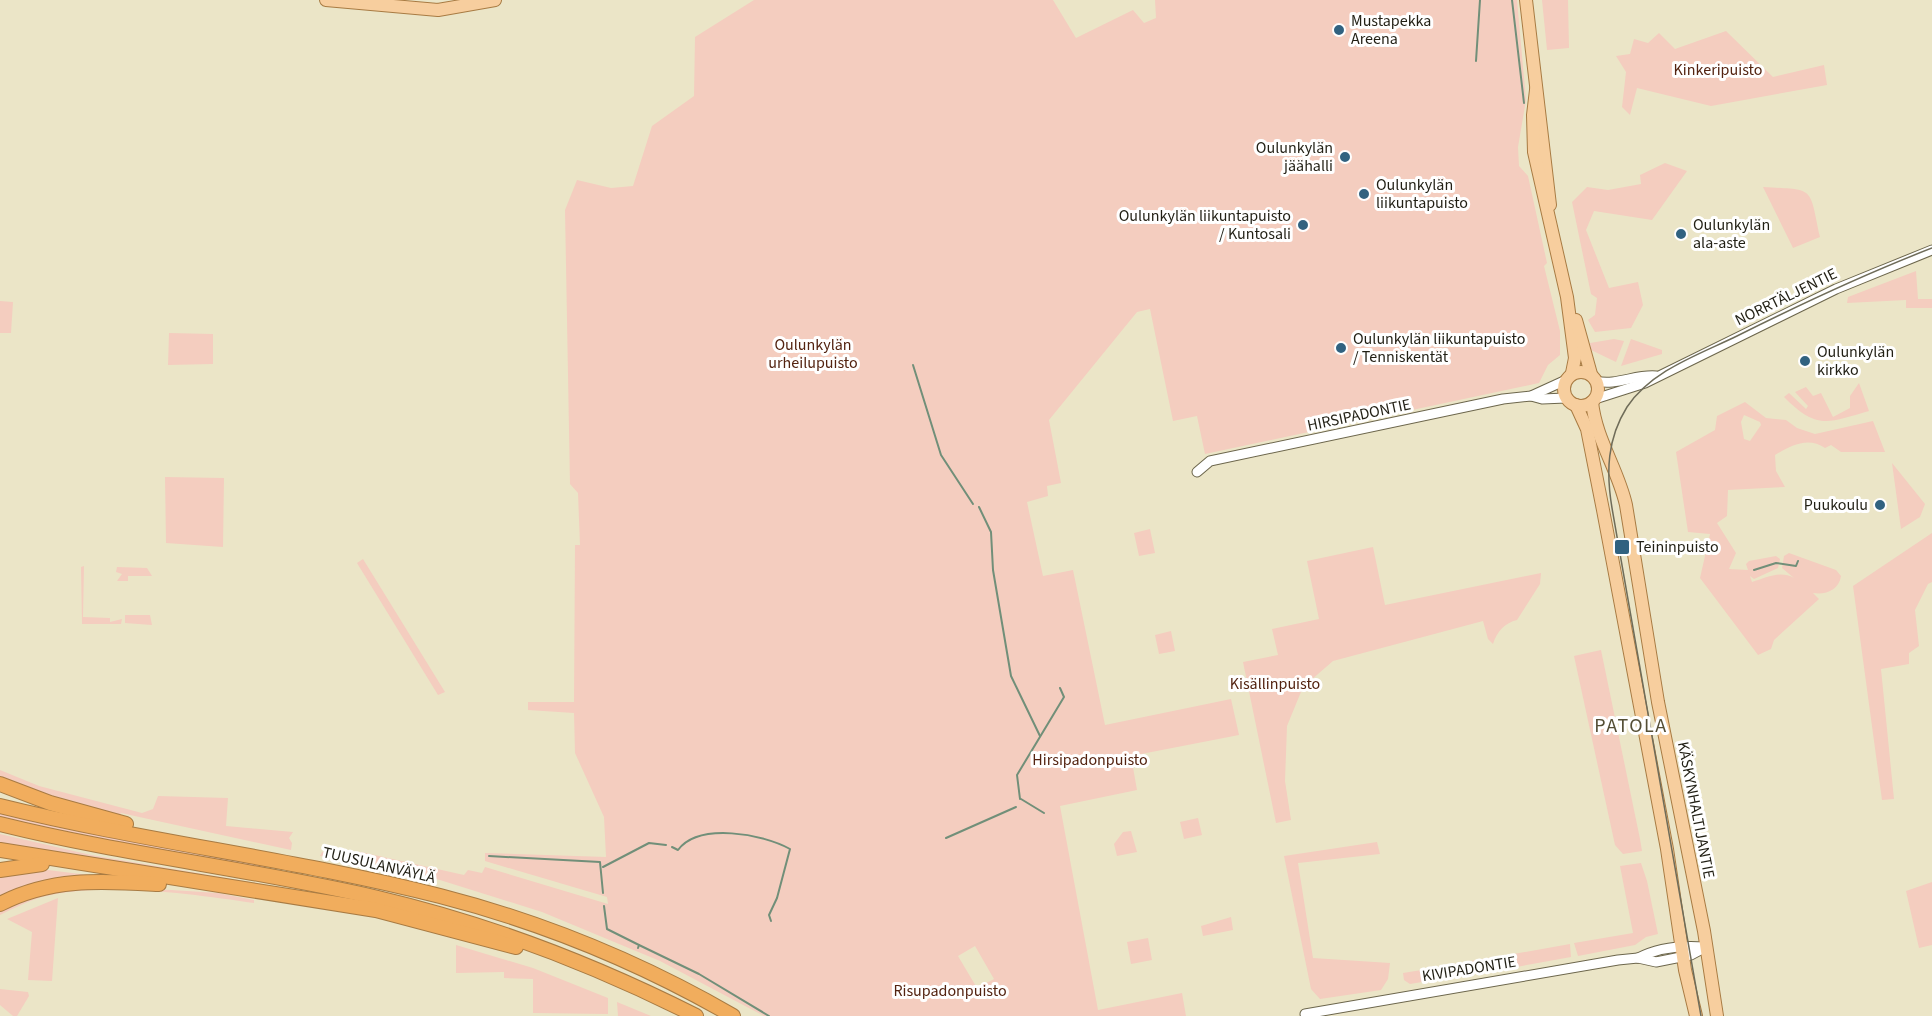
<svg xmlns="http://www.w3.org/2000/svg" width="1932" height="1016" viewBox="0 0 1932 1016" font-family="'Source Sans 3',sans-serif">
<rect width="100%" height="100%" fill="#ebe5c7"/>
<!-- green -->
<g fill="#f4cdbf" fill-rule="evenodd">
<path d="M 754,0 L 1053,0 L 1076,38 L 1133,10 L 1144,23 L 1156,18 L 1155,0 L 1517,0 L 1526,100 L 1518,147 L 1519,166 L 1528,176 L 1547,263 L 1544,266 L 1560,331 L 1560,355 L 1548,365 L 1539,383 L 1205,454 L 1197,416 L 1173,421 L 1150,309 L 1137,312 L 1049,420 L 1061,483 L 1047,486 L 1048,496 L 1027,502 L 1043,576 L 1073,570 L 1105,725 L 1231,699 L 1239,735 L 1131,756 L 1137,790 L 1060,806 L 1098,1010 L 1182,993 L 1186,1016 L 764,1016 L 660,961 L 542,912 L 424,875 L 364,861 L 320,856 L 322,852 L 361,852 L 464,875 L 468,870 L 482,873 L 485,867 L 608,904 L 607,897 L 485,861 L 485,853 L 606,857 L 604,817 L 575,753 L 574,713 L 528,710 L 528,702 L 574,702 L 575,545 L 580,545 L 578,493 L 570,484 L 565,210 L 577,180 L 611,188 L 633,186 L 652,126 L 694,96 L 695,37 ZM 975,946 L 994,979 L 977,988 L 958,956 Z"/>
<path d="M 1542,0 L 1568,0 L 1569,48 L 1547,50 Z"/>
<path d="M 1726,31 L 1773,77 L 1824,65 L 1827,85 L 1711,106 L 1637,88 L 1630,115 L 1622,107 L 1626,72 L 1616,56 L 1630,54 L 1634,39 L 1648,43 L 1659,33 L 1675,49 Z"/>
<path d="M 1665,163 L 1687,171 L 1652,220 L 1594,211 L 1586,230 L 1609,288 L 1638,282 L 1643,305 L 1631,328 L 1595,332 L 1588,320 L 1595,315 L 1597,298 L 1591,294 L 1572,202 L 1587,187 L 1608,190 L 1641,184 L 1640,175 Z"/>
<path d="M 1763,187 C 1816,190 1809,186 1820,237 L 1793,248 Z"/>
<path d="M 1916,271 L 1918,299 L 1932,299 L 1932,308 L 1906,308 L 1906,300 L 1847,303 L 1848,297 Z"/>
<path d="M 0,301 L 13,302 L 11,333 L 0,333 Z"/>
<path d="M 169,333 L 213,334 L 213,364 L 168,365 Z"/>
<path d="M 1614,339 L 1624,341 L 1616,362 L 1591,350 L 1590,343 Z"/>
<path d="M 1631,339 L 1662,350 L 1662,354 L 1621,366 Z"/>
<path d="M 1859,383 L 1869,411 C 1827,423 1817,430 1784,397 L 1789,393 L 1806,409 L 1808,406 L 1795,392 L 1806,387 L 1813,396 L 1821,393 L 1833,417 L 1850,408 L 1850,396 Z"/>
<path d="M 1745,402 L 1766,418 L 1786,420 L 1797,428 L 1815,434 L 1873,421 L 1885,452 L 1841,452 L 1831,445 L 1825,448 C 1808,436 1790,446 1775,455 L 1776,471 L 1785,487 L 1728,490 L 1727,516 L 1717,523 L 1736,553 L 1729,569 L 1748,570 L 1746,564 L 1749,561 L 1776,556 L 1780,559 L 1778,568 L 1754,579 L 1750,576 L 1752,582 C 1766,578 1780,570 1794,578 L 1782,568 L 1784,556 L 1789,553 L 1836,570 L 1841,576 C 1839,590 1826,595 1813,593 L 1819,599 L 1774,640 L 1771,649 L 1758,655 L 1700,578 L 1710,534 L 1688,532 L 1676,452 L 1715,430 L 1717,416 ZM 1744,415 L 1760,422 L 1761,425 L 1750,441 L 1744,439 L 1741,422 Z"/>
<path d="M 1892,463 L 1925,504 L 1920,517 L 1901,529 Z"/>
<path d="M 165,477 L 224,478 L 223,547 L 166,543 Z"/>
<path d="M 1150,529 L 1155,553 L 1139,556 L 1134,533 Z"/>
<path d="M 1932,533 L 1932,582 L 1928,584 L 1915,610 L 1919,646 L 1909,653 L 1909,664 L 1881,669 L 1894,799 L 1882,800 L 1853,586 Z"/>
<path d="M 1373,547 L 1385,605 L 1541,573 L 1540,584 L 1517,620 C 1505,623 1497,631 1493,644 L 1488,639 L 1483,621 L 1333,661 L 1303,687 L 1287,726 L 1285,781 L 1291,820 L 1276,823 L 1243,662 L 1278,655 L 1272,629 L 1319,619 L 1307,561 Z"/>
<path d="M 363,559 L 445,692 L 438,695 L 357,563 Z"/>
<path d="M 84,566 L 83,617 L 110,618 L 110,622 L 122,619 L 121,624 L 82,624 L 81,567 Z"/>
<path d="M 117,567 L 147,568 L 152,576 L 128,576 L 128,581 L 117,581 L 122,574 L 116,572 Z"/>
<path d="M 125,615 L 150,615 L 152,625 L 125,623 Z"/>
<path d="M 1171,631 L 1175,651 L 1159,654 L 1155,635 Z"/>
<path d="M 1601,650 L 1640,839 L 1642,851 L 1623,854 L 1615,845 L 1574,656 Z"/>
<path d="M 0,770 L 39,786 L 142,813 L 153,809 L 158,796 L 228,798 L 226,826 L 293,832 L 289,838 L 292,843 L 291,850 L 121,813 L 119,818 L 94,812 L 0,780 Z"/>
<path d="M 0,812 L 38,822 L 269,866 C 252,874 34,826 0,818 Z"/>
<path d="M 1198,818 L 1202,835 L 1184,839 L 1180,822 Z"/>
<path d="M 1131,831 L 1137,852 L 1117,856 L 1114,844 L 1123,832 Z"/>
<path d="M 0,834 L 91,855 L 274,886 L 0,846 Z"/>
<path d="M 1377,842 L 1380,854 L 1298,863 L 1313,958 L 1390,963 L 1388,979 L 1381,990 L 1320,999 L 1311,989 L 1284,856 Z"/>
<path d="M 1641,863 L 1647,881 L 1658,934 L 1646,937 L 1635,945 L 1578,956 L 1574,943 L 1633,933 L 1620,866 Z"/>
<path d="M 40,869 L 88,875 L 0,898 L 0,875 Z"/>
<path d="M 1932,882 L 1932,945 L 1919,948 L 1906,891 Z"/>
<path d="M 109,886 L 218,893 L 254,900 L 254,903 C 192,894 103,881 42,897 C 28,901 14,908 0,915 L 0,910 L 41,893 Z"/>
<path d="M 58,898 L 52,981 L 28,980 L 32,932 L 7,919 Z"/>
<path d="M 1231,917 L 1233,930 L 1203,936 L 1201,926 Z"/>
<path d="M 1148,938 L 1152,960 L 1131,964 L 1127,942 Z"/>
<path d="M 1570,944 L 1571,957 L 1511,968 L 1508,955 Z"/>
<path d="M 456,945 L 533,968 L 608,998 L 608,1014 L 533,1013 L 533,979 L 504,978 L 504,972 L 456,973 Z"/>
<path d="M 1494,957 L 1502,969 L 1446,978 L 1448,965 Z"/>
<path d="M 1440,967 L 1440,979 L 1410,984 L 1404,980 L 1403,973 Z"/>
<path d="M 0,989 L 28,992 L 29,996 L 17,1016 L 13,1016 L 0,1005 Z"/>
<path d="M 617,1002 L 651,1016 L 618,1016 Z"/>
</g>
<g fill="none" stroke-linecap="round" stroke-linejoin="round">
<!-- stream -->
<g stroke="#718f79" stroke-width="2">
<path d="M 1512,0 L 1524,103"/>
<path d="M 1476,61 L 1480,0"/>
<path d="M 913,365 L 941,455 L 973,504"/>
<path d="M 979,507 L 991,532 L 993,570 L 1011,676 L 1040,736"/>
<path d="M 1754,570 L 1776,563 L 1796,566 L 1798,561"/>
<path d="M 1020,799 L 1017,775 L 1064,697 L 1060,688"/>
<path d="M 1021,799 L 1044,813"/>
<path d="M 946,838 L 1016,807"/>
<path d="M 672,847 L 678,850 C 699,822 763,834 790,849 L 777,898 L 769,915 L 771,921"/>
<path d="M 489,856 L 600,862 L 603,893"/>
<path d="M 603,867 L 649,843 L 666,845"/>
<path d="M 604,906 L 607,929 L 639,945 L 638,948"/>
<path d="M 639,945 L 699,974 L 769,1016"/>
</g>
<defs>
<g id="minor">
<path d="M 1596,381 C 1616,386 1636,374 1656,376"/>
<path d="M 1531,396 L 1542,399 L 1566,398"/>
<path d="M 1595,399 L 1645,383 L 1836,289 L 1932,250"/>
<path d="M 1197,472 L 1210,461 L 1503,399 L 1531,396 L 1566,380"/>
<path d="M 1638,958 C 1659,947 1681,945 1705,947"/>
<path d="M 1305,1014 L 1618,960 L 1638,958 L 1656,962 L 1691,955 L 1706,947"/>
</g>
<g id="major">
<path d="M 326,0 L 438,10 L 495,0"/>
<path d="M 1526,0 L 1550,205"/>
<path d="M 1536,90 L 1533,115 L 1534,152 L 1567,297 L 1575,358 L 1572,373"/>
<path d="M 1576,320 L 1591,374"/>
<circle cx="1581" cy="389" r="17"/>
<path d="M 1592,402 C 1596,440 1618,469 1626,505 L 1658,702 L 1704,931 L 1717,1016"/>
<path d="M 1576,405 L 1587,429 L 1603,510 L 1667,849 L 1685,970 L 1696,1016"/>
</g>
<g id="highway">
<path d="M 0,784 L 50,803 L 126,824"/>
<path d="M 0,806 C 145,842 295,859 440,896 C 541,922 643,964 733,1016"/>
<path d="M 0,824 C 125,855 253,869 378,898 C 489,924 595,965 696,1016"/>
<path d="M 0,850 L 376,910 L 516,947"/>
<path d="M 0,870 L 42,864"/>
<path d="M 0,904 C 52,877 103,881 159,884"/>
</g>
</defs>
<!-- minor casing -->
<use href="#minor" stroke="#6c664c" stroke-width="11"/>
<!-- major casing -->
<use href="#major" stroke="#a87b43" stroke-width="14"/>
<!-- highway casing -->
<use href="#highway" stroke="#a87b43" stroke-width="16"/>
<!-- minor -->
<use href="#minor" stroke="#fff" stroke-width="9"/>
<!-- major -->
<use href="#major" stroke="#f7ce9e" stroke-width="12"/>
<!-- highway -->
<use href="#highway" stroke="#f1ad5d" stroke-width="14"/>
<!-- tram -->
<path stroke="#6f6c59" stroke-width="1.5" d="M 1701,1016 L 1612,508 C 1606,472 1607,439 1627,407 C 1652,370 1698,355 1737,336 C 1801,304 1865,274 1932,248"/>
</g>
<!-- markers -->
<g fill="#316280" stroke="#fff" stroke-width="2">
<circle cx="1339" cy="30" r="6"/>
<circle cx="1345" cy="157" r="6"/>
<circle cx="1364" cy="194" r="6"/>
<circle cx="1303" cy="225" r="6"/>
<circle cx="1681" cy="234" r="6"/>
<circle cx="1341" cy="348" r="6"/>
<circle cx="1805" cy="361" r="6"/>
<circle cx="1880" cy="505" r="6"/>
<rect x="1614" y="539" width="16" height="16" rx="3"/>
</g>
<g text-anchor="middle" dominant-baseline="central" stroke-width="6" stroke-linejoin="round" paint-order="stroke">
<!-- poi labels -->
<g font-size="16" fill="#211f14" stroke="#fff" text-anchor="start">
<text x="1351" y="21">Mustapekka<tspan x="1351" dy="18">Areena</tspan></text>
<text x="1333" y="148" text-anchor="end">Oulunkylän<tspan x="1333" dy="18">jäähalli</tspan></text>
<text x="1376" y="185">Oulunkylän<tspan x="1376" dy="18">liikuntapuisto</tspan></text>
<text x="1291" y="216" text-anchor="end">Oulunkylän liikuntapuisto<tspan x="1291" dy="18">/ Kuntosali</tspan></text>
<text x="1693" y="225">Oulunkylän<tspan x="1693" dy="18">ala-aste</tspan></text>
<text x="1353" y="339">Oulunkylän liikuntapuisto<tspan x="1353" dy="18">/ Tenniskentät</tspan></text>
<text x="1817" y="352">Oulunkylän<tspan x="1817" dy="18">kirkko</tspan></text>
<text x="1868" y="505" text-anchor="end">Puukoulu</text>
<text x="1636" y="547">Teininpuisto</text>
</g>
<!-- park labels -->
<g font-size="16" fill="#532310" stroke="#fff">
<text x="1718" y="70">Kinkeripuisto</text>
<text x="813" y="345">Oulunkylän<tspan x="813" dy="18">urheilupuisto</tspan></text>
<text x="1275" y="684">Kisällinpuisto</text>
<text x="1090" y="760">Hirsipadonpuisto</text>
<text x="950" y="991">Risupadonpuisto</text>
</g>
<!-- street labels -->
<g font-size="16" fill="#211f14" stroke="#fff">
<text transform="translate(1786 297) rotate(-26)">NORRTÄLJENTIE</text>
<text transform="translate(1359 415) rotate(-12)">HIRSIPADONTIE</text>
<text transform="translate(1696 810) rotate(79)">KÄSKYNHALTIJANTIE</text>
<text transform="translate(379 865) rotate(13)">TUUSULANVÄYLÄ</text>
<text transform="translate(1469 969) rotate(-9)">KIVIPADONTIE</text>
</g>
<!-- quarter labels -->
<g font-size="20" letter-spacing="1.5" fill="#544e35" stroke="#fff">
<text x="1631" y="726">PATOLA</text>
</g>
</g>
</svg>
